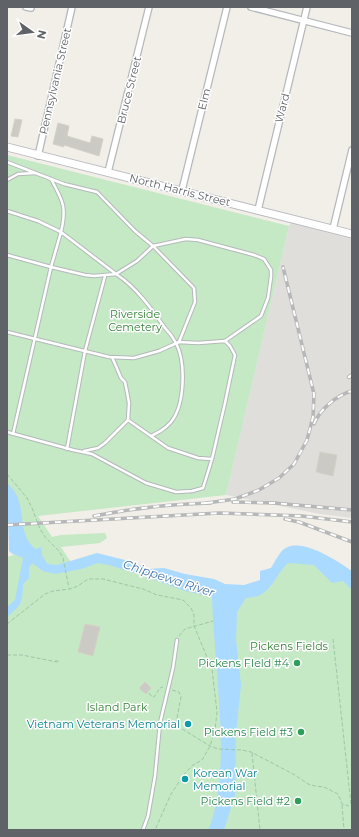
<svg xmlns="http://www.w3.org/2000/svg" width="359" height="837" viewBox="0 0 359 837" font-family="Montserrat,sans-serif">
<rect width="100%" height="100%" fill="#f1efe8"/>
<!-- industrial -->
<path fill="#e0deda" d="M 293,219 L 352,233 L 352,518 L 320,514 L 226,495 L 289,226 Z"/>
<!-- green -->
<path fill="#c5e8c5" d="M 7,155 L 289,226 L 226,495 L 38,516 L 52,537 L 61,535 L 105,533 L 107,538 L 100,543 L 61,547 L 72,564 L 101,556 L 185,585 L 259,590 L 287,554 L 307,552 L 352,585 L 352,830 L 7,830 L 7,557 L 23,552 L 16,524 L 7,525 Z"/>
<!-- water -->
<path fill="#aadaff" d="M 7,483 C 12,488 17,494 19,501 C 24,518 20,538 36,549 L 41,547 L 42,555 L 47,564 L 57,565 L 97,553 L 133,562 L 148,569 L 164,568 L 185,574 L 214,579 L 225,584 L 244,585 L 260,580 L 260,571 L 271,568 C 274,563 277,557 281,552 C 297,533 337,561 352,571 L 352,590 L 343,581 L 332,583 L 314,565 L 288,563 C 278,572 273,587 262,594 C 258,597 251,597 246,598 L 237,612 L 236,640 L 241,685 L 236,733 L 235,795 L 224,830 L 208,830 C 213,820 215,809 217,798 C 224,756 220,715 217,673 C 215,647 213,622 212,597 L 185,591 L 150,578 L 109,565 L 98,563 L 81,569 L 55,574 L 43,571 L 32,563 L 29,567 L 29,578 L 23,584 C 22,604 22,604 7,617 L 7,607 L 15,600 L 23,558 C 18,555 12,555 9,551 Z"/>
<!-- building -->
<g fill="#cccac5" stroke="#d6d1c6">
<path d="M 15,119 L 22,120 L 18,137 L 11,136 Z"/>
<path d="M 58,123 L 69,126 L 67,136 L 90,143 L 92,136 L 103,139 L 99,156 L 64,145 L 64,147 L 53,144 Z"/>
<path d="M 320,452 L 337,455 L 333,476 L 316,472 Z"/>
<path d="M 85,624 L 100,627 L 93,656 L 78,652 Z"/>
<path d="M 145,682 L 151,688 L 146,694 L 139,688 Z"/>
</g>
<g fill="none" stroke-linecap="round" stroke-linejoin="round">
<defs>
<g id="lane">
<path d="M 7,162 L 64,184 L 97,192 L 135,231 L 153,246 L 194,288 L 195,302 L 179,342"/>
<path d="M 7,180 L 18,174 L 35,173"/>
<path d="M 7,211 L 38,221 L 61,232 C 67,207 63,201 51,179"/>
<path d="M 7,255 L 51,267 L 13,434"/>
<path d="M 7,332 L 109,357 L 134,358 L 159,351 L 179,342 L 198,343 L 225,341 L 230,346 L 235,355 L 225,403 L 212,459 L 203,488 L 192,491 L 176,492 L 146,483 L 92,454 L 73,450 L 7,432"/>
<path d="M 349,377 L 352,375"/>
<path d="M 128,420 L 168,448 L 198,458 L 212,459"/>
<path d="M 151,436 C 159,432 165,429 171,422 C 185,405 186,362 176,343 C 173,337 169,332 165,328 C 151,308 136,287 116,274 L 94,276 L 85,275 L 51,267 L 61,232 L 116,274 L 137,261 L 153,246 L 186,239 L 198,240 L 254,255 L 264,259 L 271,270 L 271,277 L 268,298 L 261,316 L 225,341"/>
<path d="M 67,449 L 85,351 L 105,276"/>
<path d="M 84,451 L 98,448 L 105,443 L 128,420 L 129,403 L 127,392 L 125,382 L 121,378 L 112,357"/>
<path d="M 143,830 L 148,816 L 155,776 L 160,723 L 173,668 L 177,640"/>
</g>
<g id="street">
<path d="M 26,7 L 31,8 L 31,7"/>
<path d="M 251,7 L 352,33"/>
<path d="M 38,156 L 72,7"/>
<path d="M 108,172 L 149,7"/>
<path d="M 182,190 L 227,7"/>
<path d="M 258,210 L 307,7"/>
<path d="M 333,229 L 352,150"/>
</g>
<path id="secondary" d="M 7,147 L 352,234"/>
</defs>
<!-- lane casing -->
<use href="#lane" stroke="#b5b8bc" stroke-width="4.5"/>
<!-- street casing -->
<use href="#street" stroke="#b5b8bc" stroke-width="8"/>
<!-- secondary casing -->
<use href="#secondary" stroke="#b6babf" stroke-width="9"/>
<!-- path -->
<g stroke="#9cc7a9" stroke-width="1" stroke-dasharray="4 2" stroke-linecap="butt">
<path d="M 7,474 L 27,498 L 32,508 L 40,529 L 45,537 L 59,551 L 63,558 L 69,588"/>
<path d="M 7,624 L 45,594 L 53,591 L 70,589 L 78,586 L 88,579 L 103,579 L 143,589 L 157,595 L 183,600 L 191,608 L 194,615 L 194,626 L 212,669 L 217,712 L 215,730 L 210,746 L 202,760 L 193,765 L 185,773 L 171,794 L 155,830"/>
<path d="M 179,636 L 185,629 L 213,621"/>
<path d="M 333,639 L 351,804"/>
<path d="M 7,655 L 22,655 L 57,662"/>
<path d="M 55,661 L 58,661 L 59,663"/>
<path d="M 172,690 L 179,692 L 181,697 L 176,723 L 179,727 L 210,746 L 218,749 L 242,750 L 251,752 L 295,775 L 308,784 L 315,786 L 324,787 L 338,794 L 342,804 L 349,806"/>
<path d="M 149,693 L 152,697 L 154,697 L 160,688 L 163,687"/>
<path d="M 252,753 L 260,830"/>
<path d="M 342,805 L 344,830"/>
</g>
<!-- lane -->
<use href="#lane" stroke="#fff" stroke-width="2.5"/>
<!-- street -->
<use href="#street" stroke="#fff" stroke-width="5.5"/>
<!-- secondary -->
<use href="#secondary" stroke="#fff" stroke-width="7"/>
<defs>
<g id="rail">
<path d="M 314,424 C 320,409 337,395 352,391"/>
<path d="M 233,502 L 274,503 L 352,510"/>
<path d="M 207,503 L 235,499 L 259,490 L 279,478 L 294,464 L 307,440 L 313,417 L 314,394 L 283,267"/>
<path d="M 94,516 C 134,508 171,504 211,503"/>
<path d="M 285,519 L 299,522 L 352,542"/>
<path d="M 7,525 L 219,513 L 302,516 L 352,522"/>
</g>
</defs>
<!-- rail casing -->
<use href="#rail" stroke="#b6b7b8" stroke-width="3.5"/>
<!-- rail -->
<use href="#rail" stroke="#fff" stroke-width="2" stroke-dasharray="6" stroke-linecap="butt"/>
</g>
<!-- markers -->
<g fill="#2e9e5b" stroke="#fff" stroke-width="1.5">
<circle cx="297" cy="663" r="4"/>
<circle cx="301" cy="732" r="4"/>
<circle cx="298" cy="801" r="4"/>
</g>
<g fill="#0f9aa8" stroke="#fff" stroke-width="1.5">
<circle cx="188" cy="724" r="4"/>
<circle cx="185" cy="779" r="4"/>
</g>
<g text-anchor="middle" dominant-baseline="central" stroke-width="3" stroke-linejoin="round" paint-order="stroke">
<!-- street labels -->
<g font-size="11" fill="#5f6368" stroke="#fff">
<text transform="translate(55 81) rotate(-77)">Pennsylvania Street</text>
<text transform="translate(129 90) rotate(-76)">Bruce Street</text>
<text transform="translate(204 99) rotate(-76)">Elm</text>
<text transform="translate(282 108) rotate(-76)">Ward</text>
<text transform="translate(180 190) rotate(14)">North Harris Street</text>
</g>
<!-- park labels -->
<g font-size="11" fill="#348238" stroke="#fff">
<text x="135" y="314">Riverside<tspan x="135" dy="13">Cemetery</tspan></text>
<text x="289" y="646">Pickens Fields</text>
<text x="117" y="707">Island Park</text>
</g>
<!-- leisure labels -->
<g font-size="11" fill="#27864d" stroke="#fff" text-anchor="end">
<text x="289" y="663">Pickens FIeld #4</text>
<text x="293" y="732">Pickens Field #3</text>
<text x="290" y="801">Pickens Field #2</text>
</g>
<!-- culture labels -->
<g font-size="11" fill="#0d838f" stroke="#fff" text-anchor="end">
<text x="180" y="724">Vietnam Veterans Memorial</text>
<text x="193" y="773" text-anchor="start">Korean War<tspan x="193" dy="13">Memorial</tspan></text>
</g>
<!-- water labels -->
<g font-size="12" font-style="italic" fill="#4174aa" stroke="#fff">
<text transform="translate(169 578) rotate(18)">Chippewa River</text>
</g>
</g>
<!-- border -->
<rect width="359" height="837" fill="none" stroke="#5f6368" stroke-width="16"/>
<!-- north arrow -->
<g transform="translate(32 32) rotate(104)" stroke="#ffffff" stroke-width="3" paint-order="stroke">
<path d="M0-3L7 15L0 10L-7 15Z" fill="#5f6368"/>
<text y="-6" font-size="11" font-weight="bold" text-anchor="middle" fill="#5f6368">N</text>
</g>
</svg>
